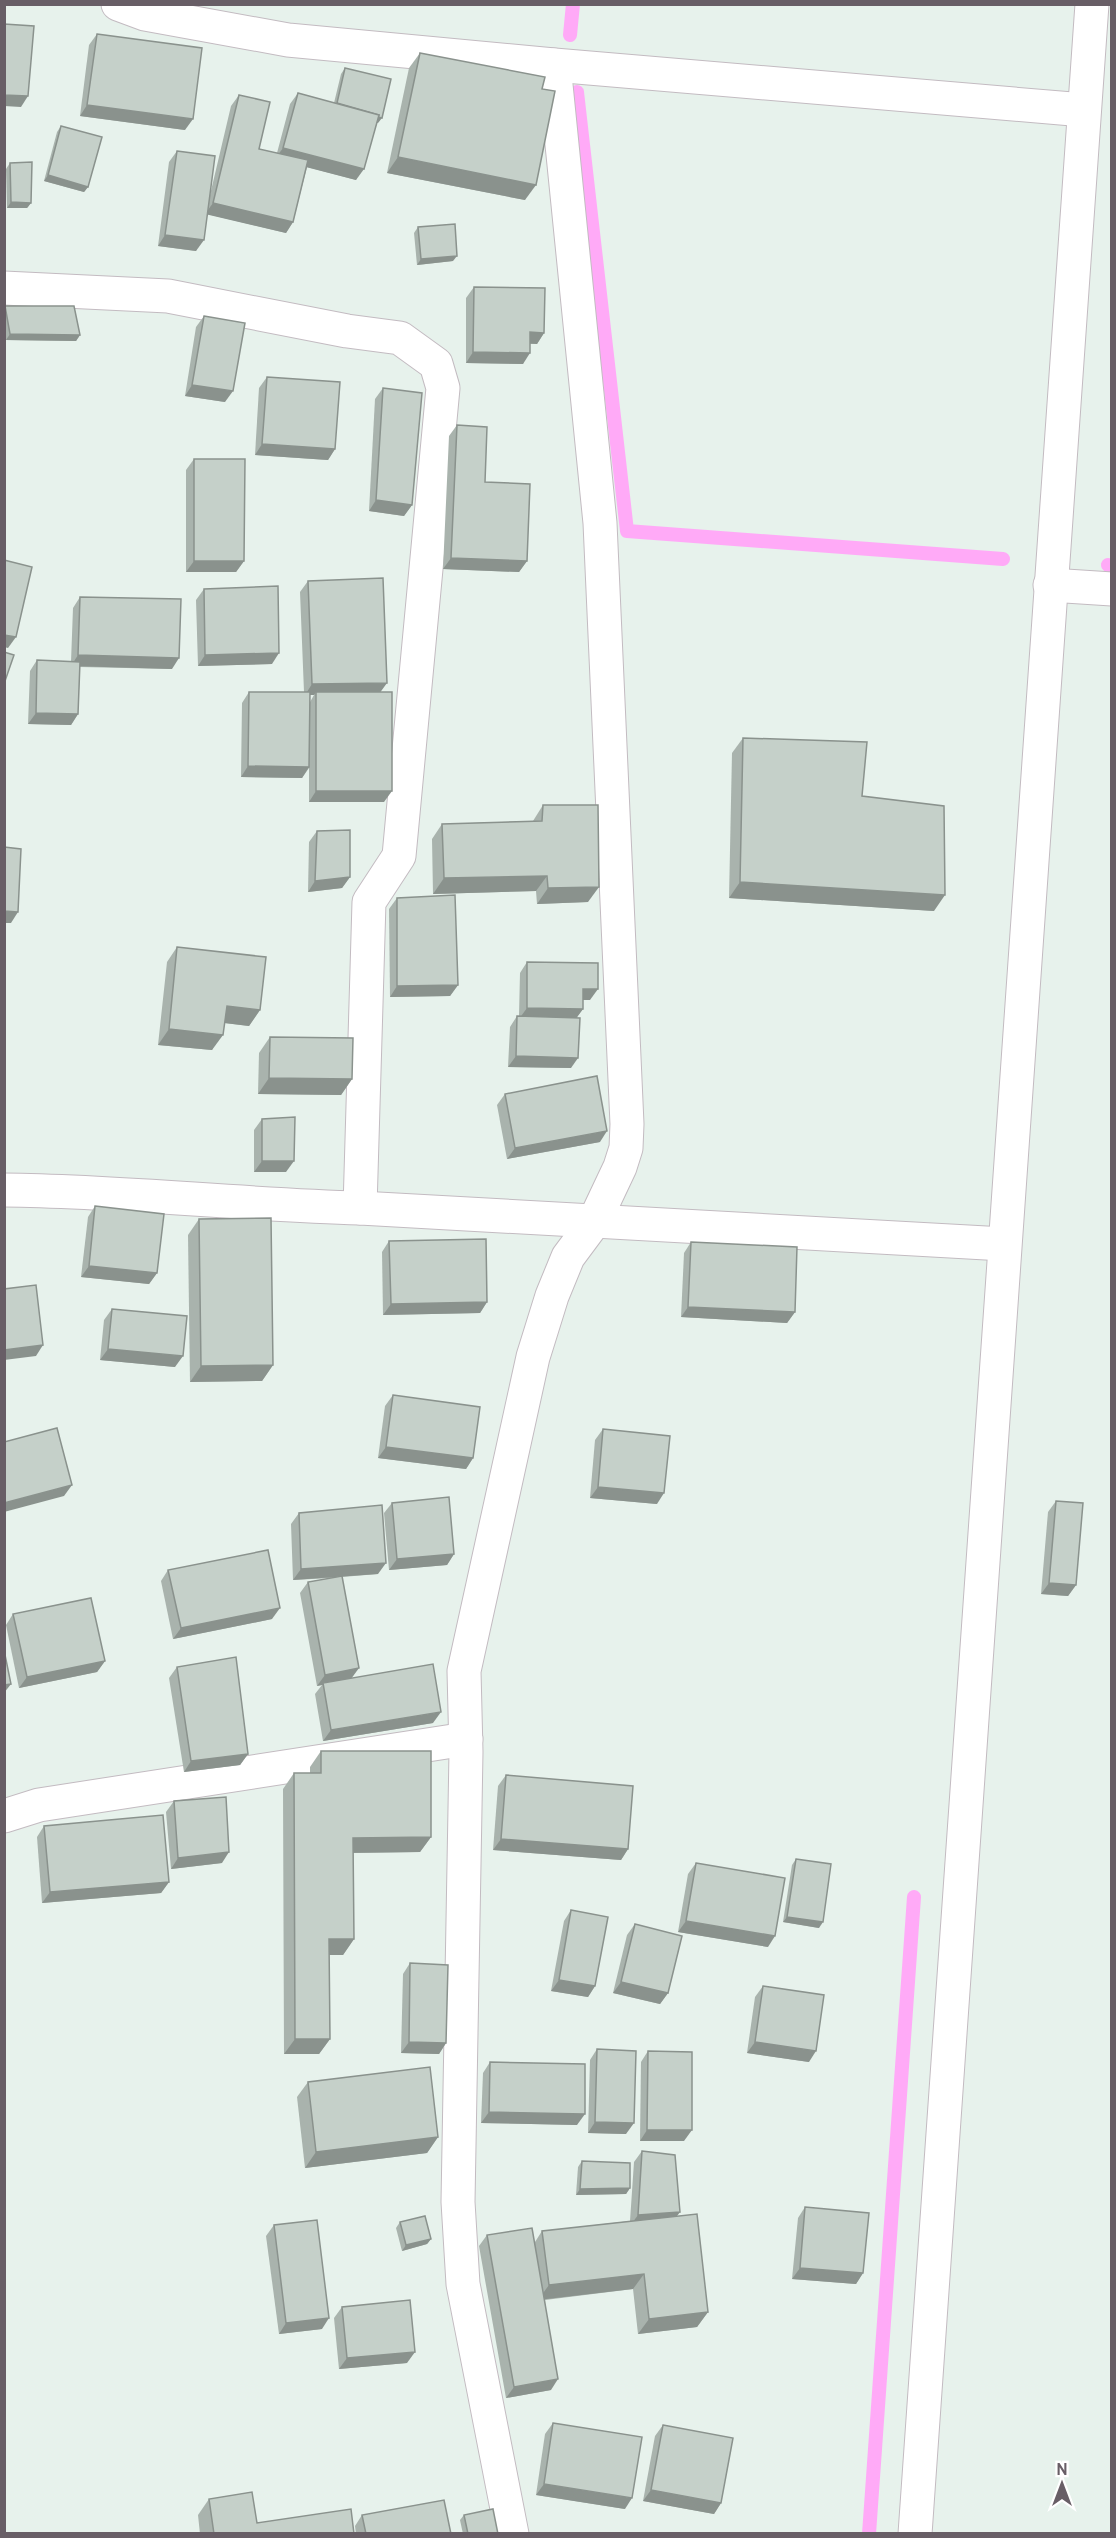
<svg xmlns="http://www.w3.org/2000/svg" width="1116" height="2538" viewBox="0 0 1116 2538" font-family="Overpass,sans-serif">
<rect width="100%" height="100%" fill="#e7f2ec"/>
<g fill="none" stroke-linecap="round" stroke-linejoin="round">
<!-- stream -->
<g stroke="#ffaaf7" stroke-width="14">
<path d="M 570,35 L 573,4"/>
<path d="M 577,92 L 627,531 L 1003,559"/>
<path d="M 1108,565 L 1112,566"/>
<path d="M 869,2534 L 914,1897"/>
</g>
<defs>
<g id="minor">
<path d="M 118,4 L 145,14 L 288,40 L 554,65 L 1084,110"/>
<path d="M 4,288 L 168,296 L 347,331 L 400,338 L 436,364 L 443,388 L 399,856 L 369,902 L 360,1208"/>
<path d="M 1050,585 L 1112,589"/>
<path d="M 4,1190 C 123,1191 242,1205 360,1208 L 1004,1244"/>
<path d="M 4,1816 L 39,1805 L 466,1739"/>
<path d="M 512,2534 L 463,2284 L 458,2202 L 466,1752 L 464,1671 L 533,1357 L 552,1296 L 568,1257 L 594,1222 L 620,1167 L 626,1148 L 627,1124 L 600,523 L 554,65"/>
<path d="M 915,2534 L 1092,4"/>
</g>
</defs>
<!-- minor casing -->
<use href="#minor" stroke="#c3bbc1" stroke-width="35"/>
<!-- minor -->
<use href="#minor" stroke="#fff" stroke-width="33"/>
</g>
<!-- wall -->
<g fill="#a9b3ad" fill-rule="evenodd">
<path d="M 97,34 L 185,130 L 80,116 L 89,45 Z"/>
<path d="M 420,53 L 542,89 L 525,200 L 387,173 L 409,68 Z"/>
<path d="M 345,68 L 378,123 L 376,123 L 356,180 L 307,167 L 293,222 L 286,233 L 207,214 L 196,251 L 158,246 L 169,162 L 177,151 L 210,195 L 231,106 L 239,95 L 259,149 L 277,153 L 290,104 L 298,93 L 334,103 L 341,74 Z"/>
<path d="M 61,126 L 88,187 L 84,192 L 44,181 L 57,132 Z"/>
<path d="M 10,163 L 31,203 L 27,208 L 7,208 L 6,169 Z"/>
<path d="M 418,227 L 453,261 L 417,265 L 414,233 Z"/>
<path d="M 474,287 L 544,333 L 537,344 L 530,344 L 523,364 L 466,363 L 466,298 Z"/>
<path d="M 4,307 L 80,335 L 76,341 L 6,340 L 4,334 Z"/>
<path d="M 204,316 L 225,402 L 185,396 L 196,327 Z"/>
<path d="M 267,377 L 335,449 L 328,460 L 255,455 L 259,388 Z"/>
<path d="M 383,388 L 412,505 L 404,516 L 369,511 L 375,399 Z"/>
<path d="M 457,425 L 485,482 L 527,561 L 519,572 L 443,569 L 449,436 Z"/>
<path d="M 194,459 L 244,561 L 236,572 L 186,572 L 186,470 Z"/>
<path d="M 308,581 L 380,692 L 384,802 L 309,802 L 309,768 L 302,778 L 241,777 L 242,703 L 249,692 L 304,692 L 300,592 ZM 310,695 L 314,695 L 310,702 Z"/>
<path d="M 204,589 L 272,664 L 198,666 L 196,600 Z"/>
<path d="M 80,597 L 172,669 L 80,667 L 78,714 L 71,725 L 28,724 L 30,671 L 37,660 L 71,662 L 73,608 Z"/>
<path d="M 743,738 L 862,796 L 934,911 L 729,898 L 732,753 Z"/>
<path d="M 543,805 L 588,902 L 537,904 L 536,891 L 433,894 L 432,839 L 442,824 L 533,821 Z"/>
<path d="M 317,831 L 350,877 L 342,888 L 308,892 L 309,842 Z"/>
<path d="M 397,898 L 458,985 L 450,996 L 390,997 L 389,909 Z"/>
<path d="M 177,947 L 260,1010 L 249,1026 L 225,1023 L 212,1050 L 158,1045 L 167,962 Z"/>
<path d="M 527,962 L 590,1000 L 583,1000 L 583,1009 L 576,1018 L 571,1068 L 508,1067 L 510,1027 L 517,1016 L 519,1016 L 520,973 Z"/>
<path d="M 270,1037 L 352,1079 L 341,1095 L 258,1094 L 259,1053 Z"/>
<path d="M 505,1094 L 600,1142 L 507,1159 L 497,1105 Z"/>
<path d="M 262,1119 L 286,1172 L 254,1172 L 254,1130 Z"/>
<path d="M 95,1206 L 157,1273 L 149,1284 L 81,1277 L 88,1217 Z"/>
<path d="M 199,1219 L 273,1365 L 262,1381 L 190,1382 L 188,1235 Z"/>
<path d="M 389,1241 L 487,1302 L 480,1313 L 383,1315 L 382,1252 Z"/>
<path d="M 691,1242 L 795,1312 L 787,1323 L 681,1317 L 684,1253 Z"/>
<path d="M 112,1309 L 175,1367 L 100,1360 L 104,1320 Z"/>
<path d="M 393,1395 L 473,1458 L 466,1469 L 378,1458 L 385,1406 Z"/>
<path d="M 603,1429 L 657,1504 L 590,1498 L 595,1440 Z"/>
<path d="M 1056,1501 L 1076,1585 L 1068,1596 L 1041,1594 L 1048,1512 Z"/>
<path d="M 392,1503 L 454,1554 L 447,1565 L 389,1570 L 384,1513 Z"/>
<path d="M 299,1513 L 378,1574 L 342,1577 L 351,1678 L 433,1723 L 323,1741 L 315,1694 L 322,1685 L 317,1686 L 300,1593 L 308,1582 L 331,1578 L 293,1580 L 291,1524 Z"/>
<path d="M 168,1570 L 272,1619 L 173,1639 L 161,1581 Z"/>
<path d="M 13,1614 L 105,1661 L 97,1672 L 19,1688 L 6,1625 Z"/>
<path d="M 177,1667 L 248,1754 L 240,1765 L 184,1772 L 169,1678 Z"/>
<path d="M 321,1751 L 431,1837 L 420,1852 L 353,1853 L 354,1939 L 343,1955 L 329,1955 L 330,2039 L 319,2054 L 284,2054 L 283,1789 L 294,1773 L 310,1773 L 310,1767 Z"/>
<path d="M 506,1775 L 628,1849 L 621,1860 L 493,1850 L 498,1786 Z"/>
<path d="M 174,1801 L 222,1863 L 171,1869 L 166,1812 Z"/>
<path d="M 44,1826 L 169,1882 L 161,1893 L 42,1903 L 37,1837 Z"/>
<path d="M 796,1859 L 819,1928 L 783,1922 L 792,1865 Z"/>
<path d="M 696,1863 L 768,1947 L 678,1932 L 688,1874 Z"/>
<path d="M 571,1910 L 595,1986 L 588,1997 L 551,1991 L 564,1921 Z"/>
<path d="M 635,1924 L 668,1993 L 660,2004 L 613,1993 L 627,1935 Z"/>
<path d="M 410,1963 L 446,2043 L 439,2054 L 401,2053 L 403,1974 Z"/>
<path d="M 763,1986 L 809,2062 L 747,2053 L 755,1997 Z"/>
<path d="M 597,2049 L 626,2134 L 588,2133 L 590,2060 Z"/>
<path d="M 648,2051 L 684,2141 L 640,2141 L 641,2062 Z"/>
<path d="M 490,2062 L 577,2125 L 481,2123 L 483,2073 Z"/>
<path d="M 308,2082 L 438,2137 L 427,2153 L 305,2168 L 297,2097 Z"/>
<path d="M 642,2151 L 677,2216 L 708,2312 L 697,2327 L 638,2334 L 633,2289 L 545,2300 L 551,2390 L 506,2398 L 479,2246 L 487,2235 L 535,2242 L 542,2231 L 630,2221 L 634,2162 Z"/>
<path d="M 582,2161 L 630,2188 L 626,2194 L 576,2195 L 578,2167 Z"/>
<path d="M 805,2207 L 863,2273 L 856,2284 L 792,2279 L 798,2218 Z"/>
<path d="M 400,2222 L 431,2239 L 427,2244 L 402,2251 L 396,2228 Z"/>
<path d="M 274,2225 L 322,2329 L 279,2334 L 266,2236 Z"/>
<path d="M 342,2307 L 407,2363 L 339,2369 L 334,2318 Z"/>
<path d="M 553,2423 L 625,2509 L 536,2495 L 545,2434 Z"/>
<path d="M 663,2425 L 721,2503 L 714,2514 L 643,2501 L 655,2436 Z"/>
<path d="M 209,2499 L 257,2523 L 354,2534 L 200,2534 L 198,2515 Z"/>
<path d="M 362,2515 L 451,2534 L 356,2534 L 355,2526 Z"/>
<path d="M 464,2515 L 498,2534 L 463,2534 L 460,2520 Z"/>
</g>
<!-- shaded-wall -->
<g fill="#8a928d">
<path d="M 4,95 L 28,96 L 21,107 L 4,106 Z"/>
<path d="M 87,105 L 193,119 L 185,130 L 80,116 Z"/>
<path d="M 336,107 L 382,118 L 378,123 L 332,112 Z"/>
<path d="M 283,148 L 364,169 L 356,180 L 275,159 Z"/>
<path d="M 398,157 L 536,185 L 525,200 L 387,173 Z"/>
<path d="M 48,175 L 88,187 L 84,192 L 44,181 Z"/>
<path d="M 11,202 L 31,203 L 27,208 L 7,208 Z"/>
<path d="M 213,203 L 293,222 L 286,233 L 205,214 Z"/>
<path d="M 165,235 L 204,240 L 196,251 L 158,246 Z"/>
<path d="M 457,256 L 453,261 L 417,265 L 421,259 Z"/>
<path d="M 530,332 L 544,333 L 537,344 L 523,343 Z"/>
<path d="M 10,334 L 80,335 L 76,341 L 6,340 Z"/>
<path d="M 473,352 L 530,353 L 523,364 L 466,363 Z"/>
<path d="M 192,385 L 233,391 L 225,402 L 185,396 Z"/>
<path d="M 262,444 L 335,449 L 328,460 L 255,455 Z"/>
<path d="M 376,500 L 412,505 L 404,516 L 369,511 Z"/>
<path d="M 451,558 L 527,561 L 519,572 L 443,569 Z"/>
<path d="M 194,561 L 244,561 L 236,572 L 186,572 Z"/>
<path d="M 4,635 L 16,637 L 8,648 L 4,647 Z"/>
<path d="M 279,653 L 272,664 L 198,666 L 205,655 Z"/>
<path d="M 78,655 L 179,658 L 172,669 L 71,666 Z"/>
<path d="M 387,683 L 379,694 L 316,692 L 314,695 L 305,695 L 312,684 Z"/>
<path d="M 36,713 L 78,714 L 71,725 L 28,724 Z"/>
<path d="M 248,766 L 309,767 L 302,778 L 241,777 Z"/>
<path d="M 316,791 L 392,791 L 384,802 L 309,802 Z"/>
<path d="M 547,876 L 536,891 L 433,894 L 444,878 Z"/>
<path d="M 350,877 L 342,888 L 308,892 L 315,881 Z"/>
<path d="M 740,882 L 945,895 L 934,911 L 729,898 Z"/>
<path d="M 599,887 L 588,902 L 537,904 L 548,888 Z"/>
<path d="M 4,911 L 18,912 L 11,923 L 4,923 Z"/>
<path d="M 458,985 L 450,996 L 390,997 L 397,986 Z"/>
<path d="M 583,989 L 598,989 L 590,1000 L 575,1000 Z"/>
<path d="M 227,1006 L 260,1010 L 249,1026 L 216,1022 Z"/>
<path d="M 527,1008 L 583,1009 L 575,1020 L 519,1019 Z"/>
<path d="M 169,1029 L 223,1035 L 212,1050 L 158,1045 Z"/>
<path d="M 516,1056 L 578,1058 L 571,1068 L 508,1067 Z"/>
<path d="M 269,1078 L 352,1079 L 341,1095 L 258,1094 Z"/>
<path d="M 607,1131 L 600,1142 L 507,1159 L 515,1148 Z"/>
<path d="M 262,1161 L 294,1161 L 286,1172 L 254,1172 Z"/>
<path d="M 89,1266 L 157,1273 L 149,1284 L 81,1277 Z"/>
<path d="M 487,1302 L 480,1313 L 383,1315 L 391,1304 Z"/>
<path d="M 688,1307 L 795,1312 L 787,1323 L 681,1317 Z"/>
<path d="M 43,1345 L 36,1356 L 4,1360 L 4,1350 Z"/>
<path d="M 108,1349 L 183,1356 L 175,1367 L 100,1360 Z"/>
<path d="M 273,1365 L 262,1381 L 190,1382 L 201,1366 Z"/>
<path d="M 386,1447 L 473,1458 L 466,1469 L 378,1458 Z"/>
<path d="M 72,1485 L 64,1496 L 4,1512 L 4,1503 Z"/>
<path d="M 598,1487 L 664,1493 L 657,1504 L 590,1498 Z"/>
<path d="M 454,1554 L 447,1565 L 389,1570 L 397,1559 Z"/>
<path d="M 386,1563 L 378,1574 L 293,1580 L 301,1569 Z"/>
<path d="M 1049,1583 L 1076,1585 L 1068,1596 L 1041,1594 Z"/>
<path d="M 280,1608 L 272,1619 L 173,1639 L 181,1628 Z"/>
<path d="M 105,1661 L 97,1672 L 19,1688 L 27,1677 Z"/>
<path d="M 359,1668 L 351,1679 L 317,1686 L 325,1675 Z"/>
<path d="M 11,1684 L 4,1693 L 4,1685 Z"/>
<path d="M 441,1712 L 433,1723 L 323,1741 L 331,1730 Z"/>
<path d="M 248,1754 L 240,1765 L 184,1772 L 191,1761 Z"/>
<path d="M 431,1837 L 420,1852 L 342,1853 L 353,1838 Z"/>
<path d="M 501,1839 L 628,1849 L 621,1860 L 493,1850 Z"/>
<path d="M 229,1852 L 222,1863 L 171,1869 L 178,1858 Z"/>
<path d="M 169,1882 L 161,1893 L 42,1903 L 50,1892 Z"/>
<path d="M 787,1917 L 823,1922 L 819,1928 L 783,1922 Z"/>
<path d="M 686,1921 L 775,1936 L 768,1947 L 678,1932 Z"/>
<path d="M 329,1939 L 354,1939 L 343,1955 L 318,1955 Z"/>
<path d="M 559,1980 L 595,1986 L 588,1997 L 551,1991 Z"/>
<path d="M 621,1982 L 668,1993 L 660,2004 L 613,1993 Z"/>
<path d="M 295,2039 L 330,2039 L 319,2054 L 284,2054 Z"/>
<path d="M 409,2042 L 446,2043 L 439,2054 L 401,2053 Z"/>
<path d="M 755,2042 L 816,2051 L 809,2062 L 747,2053 Z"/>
<path d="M 489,2112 L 585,2114 L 577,2125 L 481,2123 Z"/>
<path d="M 595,2122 L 634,2123 L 626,2134 L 588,2133 Z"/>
<path d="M 647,2130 L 692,2130 L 684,2141 L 640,2141 Z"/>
<path d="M 438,2137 L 427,2153 L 305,2168 L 316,2152 Z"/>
<path d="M 630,2188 L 626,2194 L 576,2195 L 580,2189 Z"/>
<path d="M 680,2212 L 672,2223 L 630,2226 L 638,2215 Z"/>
<path d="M 431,2239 L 427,2244 L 402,2251 L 406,2245 Z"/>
<path d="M 800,2268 L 863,2273 L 856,2284 L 792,2279 Z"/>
<path d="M 644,2274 L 633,2289 L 538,2300 L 549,2285 Z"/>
<path d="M 708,2312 L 697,2327 L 638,2334 L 649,2319 Z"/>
<path d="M 329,2318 L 322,2329 L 279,2334 L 286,2323 Z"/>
<path d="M 415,2352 L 407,2363 L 339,2369 L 347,2358 Z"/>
<path d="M 558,2379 L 551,2390 L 506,2398 L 514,2387 Z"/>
<path d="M 544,2484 L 632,2498 L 625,2509 L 536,2495 Z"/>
<path d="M 651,2490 L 721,2503 L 714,2514 L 643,2501 Z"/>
</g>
<!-- building -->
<g fill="#c5d0c9" stroke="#8a928d" stroke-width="1.5">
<path d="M 4,24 L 34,26 L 28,96 L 4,95 Z"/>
<path d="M 97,34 L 202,48 L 193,119 L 87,105 Z"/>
<path d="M 420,53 L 545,77 L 542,89 L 555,91 L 536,185 L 398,157 Z"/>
<path d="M 345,68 L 391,79 L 382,118 L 378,117 L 379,115 L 337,103 Z"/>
<path d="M 298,93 L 379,115 L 364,169 L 283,148 Z"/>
<path d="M 239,95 L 270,102 L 259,149 L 308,160 L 293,222 L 213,203 Z"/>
<path d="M 61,126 L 102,137 L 88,187 L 48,175 Z"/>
<path d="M 177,151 L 215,156 L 204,240 L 165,235 Z"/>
<path d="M 32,162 L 31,203 L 11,202 L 10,163 Z"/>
<path d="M 455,224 L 457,256 L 421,259 L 418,227 Z"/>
<path d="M 474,287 L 545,288 L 544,333 L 530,332 L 530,353 L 473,352 Z"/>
<path d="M 5,306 L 74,306 L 80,335 L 10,334 Z"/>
<path d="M 204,316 L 245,323 L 233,391 L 192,385 Z"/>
<path d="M 267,377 L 340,382 L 335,449 L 262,444 Z"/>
<path d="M 383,388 L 422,393 L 412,505 L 376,500 Z"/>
<path d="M 457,425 L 487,427 L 485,482 L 530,484 L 527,561 L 451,558 Z"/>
<path d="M 194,459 L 245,459 L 244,561 L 194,561 Z"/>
<path d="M 4,560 L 32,567 L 16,637 L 4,635 Z"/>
<path d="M 383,578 L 387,683 L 312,684 L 308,581 Z"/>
<path d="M 278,586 L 279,653 L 205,655 L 204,589 Z"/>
<path d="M 80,597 L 181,599 L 179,658 L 78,655 Z"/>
<path d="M 4,652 L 14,655 L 4,684 Z"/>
<path d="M 37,660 L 80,662 L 78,714 L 36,713 Z"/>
<path d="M 249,692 L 310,692 L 309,767 L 248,766 Z"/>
<rect x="316" y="692" width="76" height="99"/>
<path d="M 743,738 L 867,742 L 862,796 L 944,806 L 945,895 L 740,882 Z"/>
<path d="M 543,805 L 598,805 L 599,887 L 548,888 L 547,876 L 444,878 L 442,824 L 542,821 Z"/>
<path d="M 350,830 L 350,877 L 315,881 L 317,831 Z"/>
<path d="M 4,847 L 21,849 L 18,912 L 4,911 Z"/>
<path d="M 455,895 L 458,985 L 397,986 L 397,898 Z"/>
<path d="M 177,947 L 266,957 L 260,1010 L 227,1006 L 223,1035 L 169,1029 Z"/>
<path d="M 527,962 L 598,963 L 598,989 L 583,989 L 583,1009 L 527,1008 Z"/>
<path d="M 517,1016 L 580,1018 L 578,1058 L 516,1056 Z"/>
<path d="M 270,1037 L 353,1038 L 352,1079 L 269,1078 Z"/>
<path d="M 597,1076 L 607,1131 L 515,1148 L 505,1094 Z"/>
<path d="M 295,1117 L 294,1161 L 262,1161 L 262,1119 Z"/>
<path d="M 95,1206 L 164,1214 L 157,1273 L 89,1266 Z"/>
<path d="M 271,1218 L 273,1365 L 201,1366 L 199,1219 Z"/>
<path d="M 486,1239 L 487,1302 L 391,1304 L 389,1241 Z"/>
<path d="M 691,1242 L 797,1247 L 795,1312 L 688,1307 Z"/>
<path d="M 36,1285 L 43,1345 L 4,1350 L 4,1289 Z"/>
<path d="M 112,1309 L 187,1316 L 183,1356 L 108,1349 Z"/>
<path d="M 393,1395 L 480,1407 L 473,1458 L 386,1447 Z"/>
<path d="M 57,1428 L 72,1485 L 4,1503 L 4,1442 Z"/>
<path d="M 603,1429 L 670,1436 L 664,1493 L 598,1487 Z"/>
<path d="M 449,1497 L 454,1554 L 397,1559 L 392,1503 Z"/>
<path d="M 1056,1501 L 1083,1503 L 1076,1585 L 1049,1583 Z"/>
<path d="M 382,1505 L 386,1563 L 301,1569 L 299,1513 Z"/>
<path d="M 268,1550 L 280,1608 L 181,1628 L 168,1570 Z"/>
<path d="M 342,1576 L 359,1668 L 325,1675 L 308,1582 Z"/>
<path d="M 91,1598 L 105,1661 L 27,1677 L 13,1614 Z"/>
<path d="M 4,1650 L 11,1684 L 4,1685 Z"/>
<path d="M 236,1657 L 248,1754 L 191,1761 L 177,1667 Z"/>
<path d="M 433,1664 L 441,1712 L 331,1730 L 323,1683 Z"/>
<path d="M 321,1751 L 431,1751 L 431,1837 L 353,1838 L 354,1939 L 329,1939 L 330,2039 L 295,2039 L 294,1773 L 321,1773 Z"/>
<path d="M 506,1775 L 633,1786 L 628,1849 L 501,1839 Z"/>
<path d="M 226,1797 L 229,1852 L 178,1858 L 174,1801 Z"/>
<path d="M 163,1815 L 169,1882 L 50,1892 L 44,1826 Z"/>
<path d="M 796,1859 L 831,1864 L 823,1922 L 787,1917 Z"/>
<path d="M 696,1863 L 785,1878 L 775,1936 L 686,1921 Z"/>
<path d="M 571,1910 L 608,1917 L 595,1986 L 559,1980 Z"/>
<path d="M 635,1924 L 682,1936 L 668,1993 L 621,1982 Z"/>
<path d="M 410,1963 L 448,1965 L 446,2043 L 409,2042 Z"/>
<path d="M 763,1986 L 824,1995 L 816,2051 L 755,2042 Z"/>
<path d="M 597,2049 L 636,2051 L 634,2123 L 595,2122 Z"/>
<path d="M 648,2051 L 692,2052 L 692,2130 L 647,2130 Z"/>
<path d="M 490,2062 L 585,2064 L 585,2114 L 489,2112 Z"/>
<path d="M 430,2067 L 438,2137 L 316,2152 L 308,2082 Z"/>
<path d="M 642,2151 L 675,2155 L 680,2212 L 638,2215 Z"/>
<path d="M 582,2161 L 630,2163 L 630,2188 L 580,2189 Z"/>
<path d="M 805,2207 L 869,2213 L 863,2273 L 800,2268 Z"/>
<path d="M 697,2214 L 708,2312 L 649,2319 L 644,2274 L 549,2285 L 542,2231 Z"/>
<path d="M 425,2216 L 431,2239 L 406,2245 L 400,2222 Z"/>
<path d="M 317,2220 L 329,2318 L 286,2323 L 274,2225 Z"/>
<path d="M 532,2228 L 558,2379 L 514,2387 L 487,2235 Z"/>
<path d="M 410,2300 L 415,2352 L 347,2358 L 342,2307 Z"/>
<path d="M 553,2423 L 642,2437 L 632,2498 L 544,2484 Z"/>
<path d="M 663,2425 L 733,2438 L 721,2503 L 651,2490 Z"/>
<path d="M 252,2492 L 257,2523 L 351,2509 L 354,2534 L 214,2534 L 209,2499 Z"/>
<path d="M 444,2500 L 451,2534 L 366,2534 L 362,2515 Z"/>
<path d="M 493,2509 L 498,2534 L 468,2534 L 464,2515 Z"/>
</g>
<!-- border -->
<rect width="1116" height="2538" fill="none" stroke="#685e66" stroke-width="12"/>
<!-- north arrow -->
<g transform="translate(1062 2484)" stroke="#ffffff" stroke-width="4.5" paint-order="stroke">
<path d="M0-4.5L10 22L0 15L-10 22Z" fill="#685e66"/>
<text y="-9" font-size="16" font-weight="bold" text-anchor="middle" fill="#685e66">N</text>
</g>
</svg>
